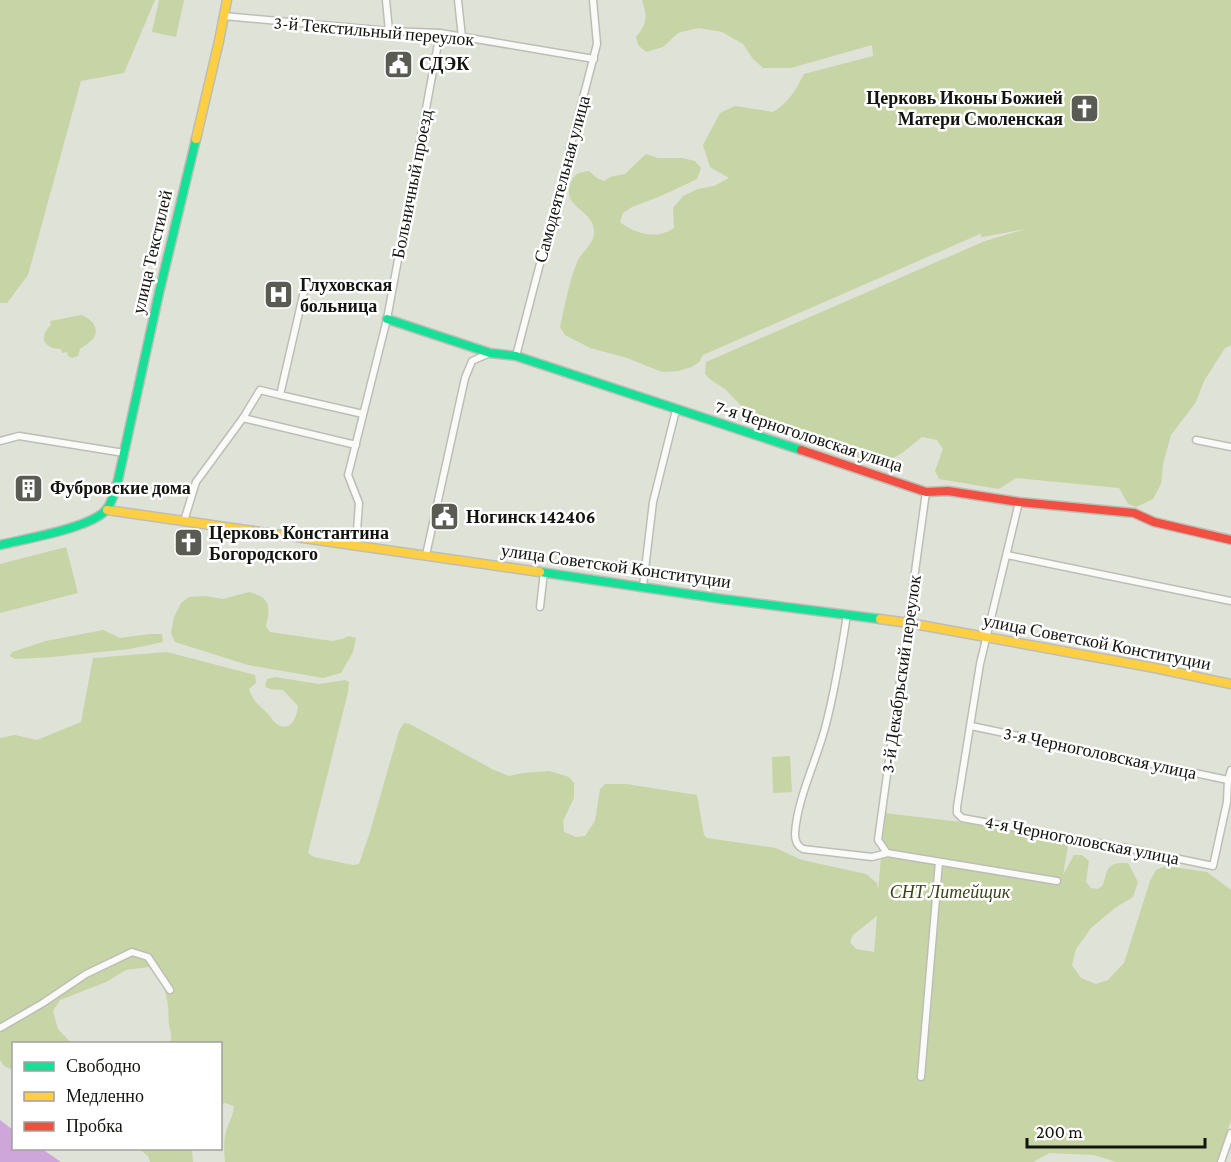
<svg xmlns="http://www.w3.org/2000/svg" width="1231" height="1162" viewBox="0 0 1231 1162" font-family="'Crimson Pro',serif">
<rect width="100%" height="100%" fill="#dfe2d7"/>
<!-- green -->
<g fill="#c7d4a6" fill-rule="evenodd">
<path d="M 0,0 L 155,0 L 124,73 L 81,81 L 28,275 L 7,303 L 0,303 Z"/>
<path d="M 159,0 L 184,0 L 176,37 L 152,32 Z"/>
<path d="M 642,0 L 1231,0 L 1231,345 L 1225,348 L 1204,381 L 1196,402 L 1171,435 L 1163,464 L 1161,484 L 1153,499 L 1136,507 L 1128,504 L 1119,488 L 1016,478 L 999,489 L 939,479 L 935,471 L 943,449 L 937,440 L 922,437 C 904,451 893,464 869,463 L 795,440 L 776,431 L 752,417 L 725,389 L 711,380 L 705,374 L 706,362 L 985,241 L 1026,229 L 982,237 L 980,234 L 703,355 L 699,362 L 692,367 L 678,371 L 662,372 L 627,358 L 590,348 L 565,335 L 560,327 C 565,305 569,281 578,260 C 583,251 594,244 594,232 C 594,209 560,208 571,182 C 575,173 580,172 589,171 L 597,178 L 604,181 L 610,177 L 625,174 L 646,154 L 658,158 L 682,158 L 695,161 L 701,168 L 697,179 L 661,196 L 632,207 L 623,213 L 620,222 C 635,234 657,240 674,228 L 673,208 L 683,196 L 698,189 L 714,186 L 729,178 L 710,167 L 703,145 L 720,113 L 735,106 L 773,112 C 788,103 796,90 804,74 L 873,56 L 872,45 L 791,68 L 763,68 L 753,59 L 743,44 L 722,32 L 698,28 L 678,33 L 663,47 L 646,52 L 638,45 L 636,37 C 648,22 647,18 642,0 Z"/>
<path d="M 81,315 C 91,318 101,329 93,339 C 89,343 84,346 80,349 L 78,356 L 72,358 L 68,356 L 67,352 L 62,353 L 61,349 C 44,349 38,337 51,325 L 50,321 Z"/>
<path d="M 66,547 L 78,593 L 0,613 L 0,564 Z"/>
<path d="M 249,592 C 270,597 271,606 266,626 L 270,632 L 332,641 L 342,639 L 349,636 L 356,638 L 353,652 L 341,673 L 323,678 L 248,665 L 175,642 L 171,633 L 174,617 L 181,603 L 189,597 L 205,596 L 223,599 Z"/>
<path d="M 103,630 L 120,638 L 150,634 L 162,634 L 163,642 L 130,649 L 52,657 L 15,659 L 10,656 L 12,652 L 46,641 Z"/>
<path d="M 167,652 L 255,675 L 256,683 L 249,689 C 254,703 258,703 267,713 C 271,716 273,722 277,724 C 291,733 297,717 298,706 L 283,690 L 271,689 L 265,687 L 267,679 L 275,677 L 319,684 L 345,680 L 349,682 L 348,692 L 308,853 L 314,857 L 353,865 L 359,864 L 370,832 L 399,731 L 404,723 L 410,724 L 492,769 L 509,776 L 523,773 L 549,771 L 569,777 L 574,783 L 574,798 L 563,821 L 564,832 L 576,837 L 585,836 L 595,821 L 600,789 L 605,784 L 626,784 L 697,795 L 704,835 L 707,838 L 776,848 L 802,860 L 866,874 L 877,883 L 878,891 L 885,813 L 969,823 L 1069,840 L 1063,875 L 1074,855 L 1082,855 L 1089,861 L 1086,882 L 1091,888 L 1098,889 L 1103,885 C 1108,867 1108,862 1128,863 L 1138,882 L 1133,897 L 1115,908 L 1091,928 L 1076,949 L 1072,965 L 1081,978 L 1096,984 L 1108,980 L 1124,963 L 1150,881 L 1156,870 L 1166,866 L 1207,872 L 1231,890 L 1231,1120 L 1217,1162 L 1116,1162 L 1094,1155 L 1049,1153 L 1033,1162 L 225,1162 C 224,1150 223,1137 228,1126 C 231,1117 233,1116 234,1106 L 225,1103 L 221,1104 L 220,1044 L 170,1043 C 173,1036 170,1032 169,1025 C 168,1018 169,1012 168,1005 C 166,990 161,977 149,967 L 126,970 L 106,982 L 60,1000 L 53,1011 L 58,1029 L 71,1043 L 14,1044 L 13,1070 L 4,1066 L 0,1060 L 0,738 L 15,735 L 37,740 L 81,722 L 93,658 ZM 877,916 L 874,952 L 856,949 L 850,942 L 853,935 Z"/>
<path d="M 790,756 L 792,792 L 773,793 L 772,757 Z"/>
<path d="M 139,1149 L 192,1149 L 193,1162 L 150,1162 L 148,1156 Z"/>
</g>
<!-- water -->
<path fill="#cea6da" d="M 0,1120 L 13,1130 L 14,1148 L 42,1149 L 61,1162 L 0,1162 Z"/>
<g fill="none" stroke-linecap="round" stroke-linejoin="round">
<defs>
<g id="street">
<path d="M 386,0 L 389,31"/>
<path d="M 458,0 L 462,37"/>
<path d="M 224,16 L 389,31 L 440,33 L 594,59"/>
<path d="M 304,291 L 280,395 L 363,414"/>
<path d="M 516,356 L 597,44 L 593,0"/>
<path d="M 243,418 L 260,390 L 280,395"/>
<path d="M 1196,440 L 1231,447"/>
<path d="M 0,441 L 19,436 L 124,453"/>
<path d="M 1019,502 L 980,664 L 957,807 L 957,813 L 962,818 L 1127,848 L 1213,866 L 1227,802 L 1228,780 L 1231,770"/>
<path d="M 184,521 L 196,482 L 243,418 L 356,445"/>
<path d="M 356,545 L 359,503 L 348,475 L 387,319 L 440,33"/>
<path d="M 426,555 L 465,378 L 472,361 L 490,353"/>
<path d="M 1007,555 L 1231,601"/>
<path d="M 643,586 L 653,502 L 676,410"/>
<path d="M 540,607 L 544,572"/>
<path d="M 847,615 C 841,653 835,691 825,728 C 816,762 797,799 795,834 C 795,841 797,846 803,849 L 872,857 L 887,853 L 1057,881"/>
<path d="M 971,726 L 1228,780"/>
<path d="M 887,853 L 878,840 L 926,492"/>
<path d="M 0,1028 L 43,1003 L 86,974 L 132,952 L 148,957 L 170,990"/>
<path d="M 921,1077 L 939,862"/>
<path d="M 1221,1162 L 1231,1133"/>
</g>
<g id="fast">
<path d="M 387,319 L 490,353 L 516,356 L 801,450"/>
<path d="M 0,545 C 24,539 91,528 106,510 C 113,502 115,490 118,480 L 159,293 L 196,139"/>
<path d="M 540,572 L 722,599 L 880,619"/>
</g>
<g id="slow">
<path d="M 196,139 L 219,41 L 227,0"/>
<path d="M 107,510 L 540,572"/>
<path d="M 880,619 L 909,623 L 1155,668 L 1231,684"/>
</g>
<path id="jam" d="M 801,450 L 926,492 L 948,491 L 1019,502 L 1134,513 L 1154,522 L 1231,540"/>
</defs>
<!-- street casing -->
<use href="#street" stroke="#bcbeb6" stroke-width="9"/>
<!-- fast casing -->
<use href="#fast" stroke="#bcbeb6" stroke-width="11"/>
<!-- slow casing -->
<use href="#slow" stroke="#bcbeb6" stroke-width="11"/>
<!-- jam casing -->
<use href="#jam" stroke="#bcbeb6" stroke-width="11"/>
<!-- street -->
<use href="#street" stroke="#fafbf9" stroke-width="6"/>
<!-- fast -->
<use href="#fast" stroke="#16e098" stroke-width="8"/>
<!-- slow -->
<use href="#slow" stroke="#ffcf43" stroke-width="8"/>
<!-- jam -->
<use href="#jam" stroke="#f24e42" stroke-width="8"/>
</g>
<!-- icons -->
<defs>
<symbol id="civic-square" viewBox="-11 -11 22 22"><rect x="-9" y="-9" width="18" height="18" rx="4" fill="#5a5c54" stroke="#fff"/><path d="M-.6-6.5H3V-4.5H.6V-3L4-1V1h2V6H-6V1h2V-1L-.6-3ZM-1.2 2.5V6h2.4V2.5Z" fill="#fff"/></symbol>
<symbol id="church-square" viewBox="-11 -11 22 22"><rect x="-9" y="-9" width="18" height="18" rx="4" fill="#5a5c54" stroke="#fff"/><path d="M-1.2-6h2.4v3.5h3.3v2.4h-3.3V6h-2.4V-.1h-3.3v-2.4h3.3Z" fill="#fff"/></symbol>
<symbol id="hospital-square" viewBox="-11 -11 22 22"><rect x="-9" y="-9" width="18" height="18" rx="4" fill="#5a5c54" stroke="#fff"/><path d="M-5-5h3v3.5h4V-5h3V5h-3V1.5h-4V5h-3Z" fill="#fff"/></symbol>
<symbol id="building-square" viewBox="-11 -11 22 22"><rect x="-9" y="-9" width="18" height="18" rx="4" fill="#5a5c54" stroke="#fff"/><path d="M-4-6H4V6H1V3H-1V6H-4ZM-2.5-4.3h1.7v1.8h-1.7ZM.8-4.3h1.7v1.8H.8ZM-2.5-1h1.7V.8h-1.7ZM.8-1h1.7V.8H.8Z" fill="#fff"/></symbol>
</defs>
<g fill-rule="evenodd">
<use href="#civic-square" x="382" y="48" width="33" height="33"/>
<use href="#church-square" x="1068" y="92" width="33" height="33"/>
<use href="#hospital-square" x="262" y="278" width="33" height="33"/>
<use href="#building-square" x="12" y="472" width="33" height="33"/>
<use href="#civic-square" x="428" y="500" width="33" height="33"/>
<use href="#church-square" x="172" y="526" width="33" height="33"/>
</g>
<g text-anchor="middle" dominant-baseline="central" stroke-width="5" stroke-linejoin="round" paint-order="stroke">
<!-- street labels -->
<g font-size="18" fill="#12140e" stroke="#fff">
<text transform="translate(374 31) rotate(5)">3-й Текстильный переулок</text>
<text transform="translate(562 179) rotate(-75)">Самодеятельная улица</text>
<text transform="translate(412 184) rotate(-79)">Больничный проезд</text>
<text transform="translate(152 252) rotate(-77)">улица Текстилей</text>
<text transform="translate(809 436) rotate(18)">7-я Черноголовская улица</text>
<text transform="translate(616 566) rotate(8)">улица Советской Конституции</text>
<text transform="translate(1097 642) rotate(11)">улица Советской Конституции</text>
<text transform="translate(901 674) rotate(-82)">3-й Декабрьский переулок</text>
<text transform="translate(1100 753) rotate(12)">3-я Черноголовская улица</text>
<text transform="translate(1082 840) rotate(11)">4-я Черноголовская улица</text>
</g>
<!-- poi labels -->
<g font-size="18" font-weight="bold" fill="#12140e" stroke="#fff" text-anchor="start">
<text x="419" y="64">СДЭК</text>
<text x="1063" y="98" text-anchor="end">Церковь Иконы Божией<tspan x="1063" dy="21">Матери Смоленская</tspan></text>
<text x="300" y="285">Глуховская<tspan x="300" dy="21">больница</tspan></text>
<text x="50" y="488">Фубровские дома</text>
<text x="466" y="517">Ногинск 142406</text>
<text x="209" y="533">Церковь Константина<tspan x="209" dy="21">Богородского</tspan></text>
</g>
<!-- park labels -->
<g font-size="18" font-style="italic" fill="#39431b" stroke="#fff">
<text x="950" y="892">СНТ Литейщик</text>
</g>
</g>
<!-- legend -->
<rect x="12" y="1042" width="210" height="108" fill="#ffffff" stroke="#a0a19f" stroke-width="1.5"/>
<rect x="24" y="1062" width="30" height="9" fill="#16e098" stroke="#a0a19f" stroke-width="1.5"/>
<text x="66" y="1072" font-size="18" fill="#12140e">Свободно</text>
<rect x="24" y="1092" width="30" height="9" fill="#ffcf43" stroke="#a0a19f" stroke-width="1.5"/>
<text x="66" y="1102" font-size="18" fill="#12140e">Медленно</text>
<rect x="24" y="1122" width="30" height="9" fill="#f24e42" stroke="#a0a19f" stroke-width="1.5"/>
<text x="66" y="1132" font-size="18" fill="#12140e">Пробка</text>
<!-- scale -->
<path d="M1027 1138v9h178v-9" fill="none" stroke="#12140e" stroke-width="3"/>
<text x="1036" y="1138" font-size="18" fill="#12140e" stroke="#ffffff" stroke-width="4.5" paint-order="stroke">200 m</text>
</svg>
